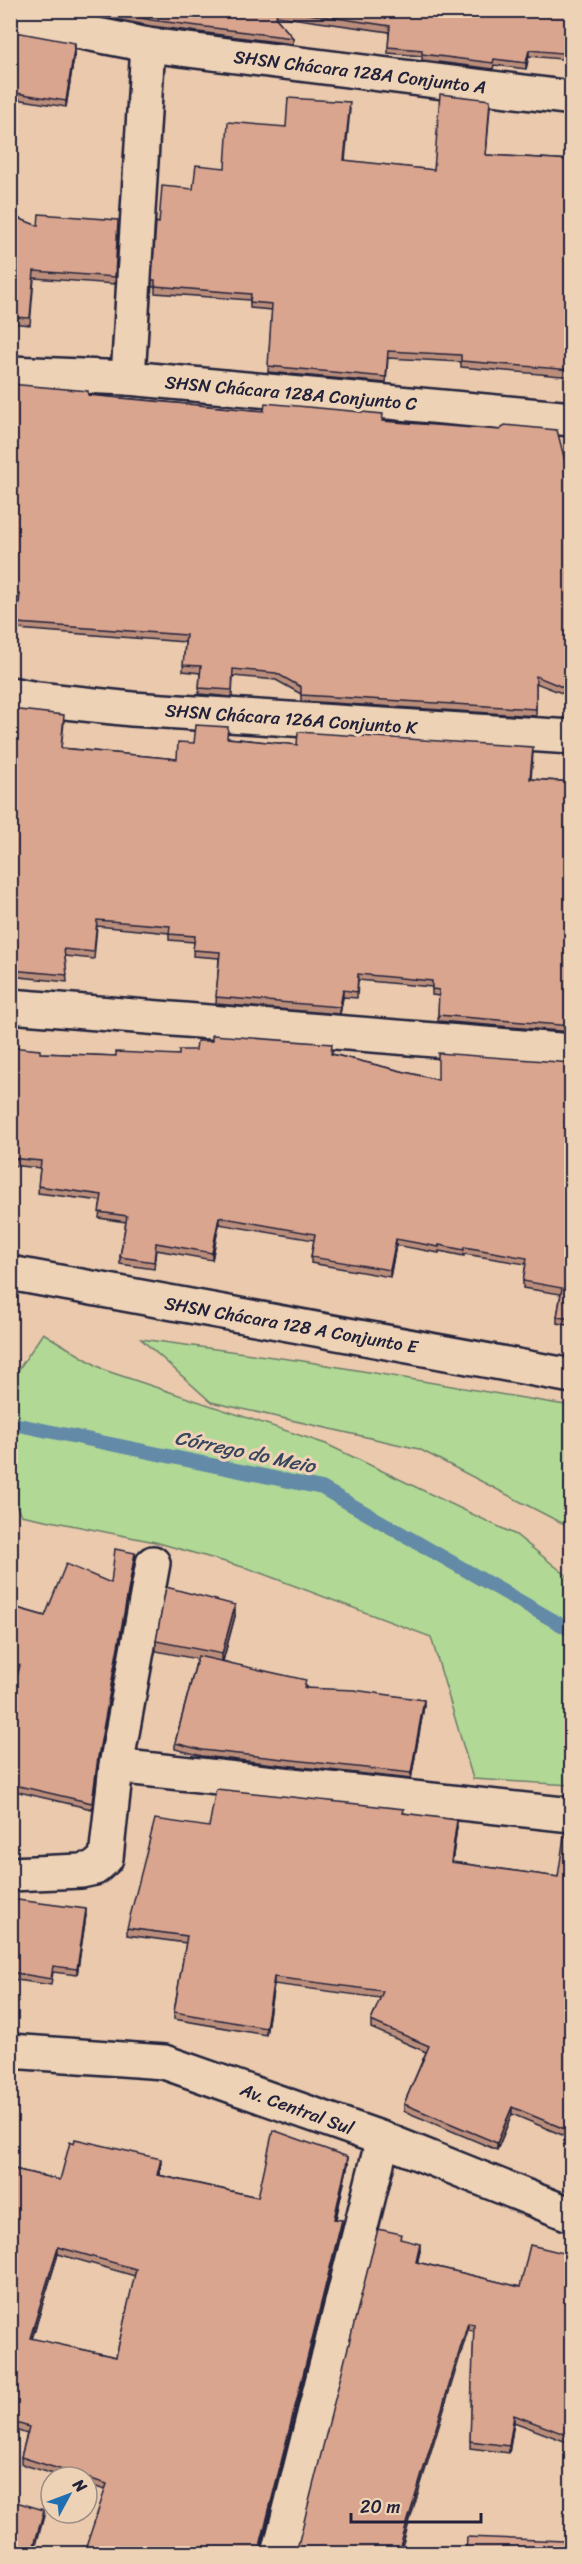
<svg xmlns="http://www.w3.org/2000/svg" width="582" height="2564" viewBox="0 0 582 2564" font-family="Sriracha,sans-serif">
<rect width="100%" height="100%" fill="#eac9ad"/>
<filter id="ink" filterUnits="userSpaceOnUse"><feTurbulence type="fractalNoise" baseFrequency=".0167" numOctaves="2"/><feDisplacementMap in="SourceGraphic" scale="12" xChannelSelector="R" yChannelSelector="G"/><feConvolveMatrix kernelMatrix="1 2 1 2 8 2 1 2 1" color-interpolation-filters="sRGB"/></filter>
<g filter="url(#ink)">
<!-- green -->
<g fill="#b1d894" stroke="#6a7d68" stroke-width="1.5">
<path d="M 43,1333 L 104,1370 L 326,1444 L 516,1535 L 571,1579 L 571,1785 L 473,1779 L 431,1637 L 250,1569 L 155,1542 L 21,1515 L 11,1495 L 10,1401 L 13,1378 Z"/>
<path d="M 141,1339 L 303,1361 L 571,1406 L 571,1528 L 419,1449 L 211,1402 Z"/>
</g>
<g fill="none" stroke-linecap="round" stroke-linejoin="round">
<!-- stream -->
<path stroke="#638aa7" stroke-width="14" d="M 19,1425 L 322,1488 L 572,1631"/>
<defs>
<g id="street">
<path d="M 10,18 L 148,45 L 572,98"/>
<path d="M 10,373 L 128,378 L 572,419"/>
<path d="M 128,378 L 148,45"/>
<path d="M 10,694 L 37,699 L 132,709 L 572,737"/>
<path d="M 10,1006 L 572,1051"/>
<path d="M 10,1273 L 572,1376"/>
<path d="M 116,1766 L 572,1815"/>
<path d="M 10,1874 L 81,1871 L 95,1868 L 106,1858 L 116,1766 L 153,1563"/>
<path d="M 279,2554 L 383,2139"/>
</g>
<path id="secondary" d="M 10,2051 L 164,2062 L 383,2139 L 572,2215"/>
</defs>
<!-- street casing -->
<use href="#street" stroke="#22223b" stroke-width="38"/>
<!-- secondary casing -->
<use href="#secondary" stroke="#22223b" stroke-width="38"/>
<!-- street -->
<use href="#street" stroke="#eed2b5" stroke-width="33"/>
<!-- secondary -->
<use href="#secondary" stroke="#eed2b5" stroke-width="33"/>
</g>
<!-- wall -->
<g fill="#bb8e7b" stroke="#22223b" stroke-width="1.5" fill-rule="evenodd">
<path d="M 69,10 L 572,10 L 572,60 L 529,56 L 526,69 L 494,65 L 493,69 L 422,60 L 422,56 L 388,53 L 389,32 L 277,16 L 276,18 L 293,38 L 293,44 L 151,26 Z"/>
<path d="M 10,31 L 75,50 L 66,107 L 10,98 Z"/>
<path d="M 490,107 L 486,155 L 572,160 L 572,377 L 461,367 L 461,362 L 388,358 L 386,383 L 268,372 L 272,310 L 250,308 L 250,300 L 155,293 L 155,287 L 152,287 L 152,280 L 159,223 L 193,189 L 286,127 L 350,109 L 345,161 L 434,170 Z"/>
<path d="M 10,215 L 38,226 L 118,226 L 115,284 L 34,278 L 30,325 L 10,323 Z"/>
<path d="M 88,395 L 264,411 L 383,421 L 572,488 L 572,697 L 536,683 L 536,716 L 301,701 L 301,694 L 276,680 L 233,676 L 232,697 L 199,694 L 200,673 L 183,671 L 185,642 L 17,629 L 17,623 Z"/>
<path d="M 10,709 L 64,722 L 61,748 L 177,759 L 194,743 L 228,738 L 297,745 L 533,753 L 531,779 L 572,782 L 572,1032 L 438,1021 L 439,996 L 432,995 L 432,987 L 358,980 L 357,998 L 343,997 L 340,1014 L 216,1004 L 219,958 L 193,956 L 194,942 L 169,940 L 169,933 L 97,926 L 94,959 L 65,956 L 67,982 L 10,976 Z"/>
<path d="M 10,1047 L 40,1053 L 116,1056 L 179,1055 L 332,1051 L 332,1054 L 438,1080 L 572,1063 L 572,1326 L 557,1323 L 557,1317 L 561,1294 L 523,1288 L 523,1281 L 526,1264 L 464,1254 L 464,1256 L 439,1251 L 439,1253 L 396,1245 L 390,1277 L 311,1263 L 311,1257 L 314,1240 L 219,1224 L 212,1260 L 156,1250 L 154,1269 L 120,1264 L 120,1257 L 126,1222 L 99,1218 L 101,1201 L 38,1193 L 40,1168 L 10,1165 Z"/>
<path d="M 135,1559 L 98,1763 L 92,1809 L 10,1790 L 10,1705 L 18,1670 L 10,1668 L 10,1606 L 45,1616 L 111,1583 Z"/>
<path d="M 235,1616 L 223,1661 L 306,1686 L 306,1688 L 424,1706 L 411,1779 L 202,1756 L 175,1749 L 175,1743 L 197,1659 L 156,1651 L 156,1641 Z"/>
<path d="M 404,1813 L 457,1827 L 452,1862 L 558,1877 L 572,1837 L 572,2139 L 512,2114 L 497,2150 L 404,2111 L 404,2104 L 426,2052 L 371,2028 L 371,2021 L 381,1998 L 274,1984 L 266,2035 L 174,2019 L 174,2012 L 186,1943 L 127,1935 L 127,1928 L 209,1827 Z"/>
<path d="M 10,1899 L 86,1915 L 77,1975 L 53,1972 L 51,1985 L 10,1979 Z"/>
<path d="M 74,2144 L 161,2166 L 159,2175 L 258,2197 L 348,2164 L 336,2219 L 342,2227 L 261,2549 L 105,2490 L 87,2484 L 87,2477 L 63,2477 L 21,2464 L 21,2457 L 27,2434 L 10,2428 L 10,2168 L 60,2180 ZM 58,2254 L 135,2276 L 116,2357 L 32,2339 Z"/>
<path d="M 401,2240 L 420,2251 L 417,2262 L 520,2287 L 572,2255 L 572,2444 L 514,2422 L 509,2453 L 470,2448 L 474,2331 L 468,2330 L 297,2552 Z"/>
</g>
<!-- shaded-wall -->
<g fill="#997464" stroke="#22223b" stroke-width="1.5">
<path d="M 75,43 L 75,50 L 66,107 L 66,101 Z"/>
<path d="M 529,50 L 529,56 L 526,69 L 526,63 Z"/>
<path d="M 20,594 L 20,601 L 10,603 L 10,597 Z"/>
<path d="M 343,990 L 343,997 L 340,1014 L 340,1007 Z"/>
<path d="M 219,1217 L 219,1224 L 212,1260 L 212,1253 Z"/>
<path d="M 396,1239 L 396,1245 L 390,1277 L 390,1270 Z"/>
<path d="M 135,1553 L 135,1559 L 98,1763 L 92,1809 L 98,1757 Z"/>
<path d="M 235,1605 L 235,1616 L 222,1664 L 222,1654 Z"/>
<path d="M 424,1700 L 424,1706 L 411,1779 L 411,1773 Z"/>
<path d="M 457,1820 L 457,1827 L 451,1869 L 451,1862 Z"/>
<path d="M 86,1909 L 86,1915 L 77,1975 L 77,1969 Z"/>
<path d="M 274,1977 L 274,1984 L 266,2035 L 266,2028 Z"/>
<path d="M 512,2107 L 512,2114 L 497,2150 L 497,2143 Z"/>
<path d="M 348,2157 L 348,2164 L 334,2226 L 334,2219 Z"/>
<path d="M 161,2159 L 161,2166 L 157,2182 L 157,2175 Z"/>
<path d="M 342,2220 L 342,2227 L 261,2549 L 261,2542 Z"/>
<path d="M 420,2244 L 420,2251 L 416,2269 L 416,2262 Z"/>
<path d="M 58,2247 L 58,2254 L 30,2345 L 30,2338 Z"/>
<path d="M 468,2323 L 468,2330 L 400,2553 L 398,2553 Z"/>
<path d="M 514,2415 L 514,2422 L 509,2453 L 509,2446 Z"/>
<path d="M 44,2510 L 44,2516 L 34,2553 L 32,2553 Z"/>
</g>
<!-- building -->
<g fill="#daa58f" stroke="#22223b" stroke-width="1.5" fill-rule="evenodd">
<path d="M 102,10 L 277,10 L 276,18 L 293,38 L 151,20 Z"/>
<path d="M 282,10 L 572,10 L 572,54 L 529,50 L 526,63 L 494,59 L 493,63 L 422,54 L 422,50 L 388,47 L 390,26 Z"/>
<path d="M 10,31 L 75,43 L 66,101 L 10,92 Z"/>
<path d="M 440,94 L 490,100 L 486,155 L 572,160 L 572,370 L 461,361 L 461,355 L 388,351 L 386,377 L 268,366 L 272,304 L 250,302 L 251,294 L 155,286 L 155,280 L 152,280 L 156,222 L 159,223 L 162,186 L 193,189 L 196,165 L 225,168 L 228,122 L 286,127 L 288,98 L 350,102 L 344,160 L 434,170 Z"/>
<path d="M 39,214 L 118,220 L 115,277 L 34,271 L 30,318 L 10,317 L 10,215 L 38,226 Z"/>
<path d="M 10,384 L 88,391 L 88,395 L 264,411 L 265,403 L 383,414 L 382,421 L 500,430 L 505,425 L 557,430 L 572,488 L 572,691 L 536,676 L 536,709 L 301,695 L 301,687 L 276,673 L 233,669 L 232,690 L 199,688 L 201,666 L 183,665 L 186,635 L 17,623 L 20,594 L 10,597 Z"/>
<path d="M 10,709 L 64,715 L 61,748 L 177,759 L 178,742 L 194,743 L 196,725 L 228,727 L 227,738 L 297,745 L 298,732 L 533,747 L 530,779 L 572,782 L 572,1026 L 438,1015 L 439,990 L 432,989 L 432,981 L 358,974 L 357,992 L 343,990 L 340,1007 L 216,997 L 220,952 L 193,950 L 195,936 L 169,934 L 170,926 L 97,920 L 94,952 L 64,949 L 67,975 L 10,970 Z"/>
<path d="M 212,1035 L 332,1044 L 331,1054 L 438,1080 L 438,1053 L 572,1063 L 572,1319 L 557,1317 L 562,1288 L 523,1281 L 527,1258 L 464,1247 L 464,1250 L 439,1245 L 439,1247 L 396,1239 L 390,1270 L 311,1257 L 315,1234 L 219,1217 L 212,1253 L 156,1243 L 154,1262 L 120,1257 L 127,1216 L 99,1212 L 102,1195 L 38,1186 L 41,1161 L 10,1158 L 10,1047 L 40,1050 L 40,1053 L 116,1056 L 116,1052 L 179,1055 L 179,1050 L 196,1050 L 197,1041 L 212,1041 Z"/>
<path d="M 115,1549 L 135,1553 L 98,1757 L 92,1803 L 10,1784 L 10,1705 L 20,1665 L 10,1662 L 10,1606 L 45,1616 L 66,1564 L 111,1583 Z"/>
<path d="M 166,1587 L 235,1605 L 222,1654 L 156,1641 Z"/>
<path d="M 198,1656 L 306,1680 L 304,1688 L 354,1690 L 424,1700 L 411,1773 L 202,1750 L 175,1743 Z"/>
<path d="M 216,1789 L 404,1809 L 403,1813 L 457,1820 L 451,1862 L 558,1877 L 564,1836 L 572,1837 L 572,2132 L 512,2107 L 497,2143 L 404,2104 L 429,2046 L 371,2021 L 383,1991 L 274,1977 L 266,2028 L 174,2012 L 187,1936 L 127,1928 L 155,1819 L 209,1827 Z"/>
<path d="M 10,1899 L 86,1909 L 77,1969 L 53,1966 L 51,1979 L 10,1972 Z"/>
<path d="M 273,2130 L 348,2157 L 334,2219 L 342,2220 L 261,2542 L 261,2552 L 262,2553 L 84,2553 L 107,2484 L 21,2457 L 29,2427 L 10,2421 L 10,2168 L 60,2180 L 70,2142 L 74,2144 L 75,2139 L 161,2159 L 157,2175 L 258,2197 ZM 58,2247 L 136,2269 L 116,2357 L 30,2338 Z"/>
<path d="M 378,2229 L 401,2234 L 400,2239 L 420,2244 L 416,2262 L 520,2287 L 530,2245 L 572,2255 L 572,2437 L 514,2415 L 509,2446 L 470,2441 L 474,2324 L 468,2323 L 398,2553 L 296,2553 Z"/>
<path d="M 16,2502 L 44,2510 L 32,2553 L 10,2553 L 10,2521 Z"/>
<path d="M 467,2537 L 564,2541 L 564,2553 L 466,2553 Z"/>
</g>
</g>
<g text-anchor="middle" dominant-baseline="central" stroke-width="6" stroke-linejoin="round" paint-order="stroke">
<!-- street labels -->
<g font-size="18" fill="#22223b" stroke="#eed2b5">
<text transform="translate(360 72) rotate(7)">SHSN Chácara 128A Conjunto A</text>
<text transform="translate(291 393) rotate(5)">SHSN Chácara 128A Conjunto C</text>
<text transform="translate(291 719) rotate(4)">SHSN Chácara 126A Conjunto K</text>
<text transform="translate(291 1325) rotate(10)">SHSN Chácara 128 A Conjunto E</text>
<text transform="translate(297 2109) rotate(20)">Av. Central Sul</text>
</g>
<!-- water labels -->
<g font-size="20" font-style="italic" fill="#38455f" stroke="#eed2b5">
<text transform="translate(245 1452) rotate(12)">Córrego do Meio</text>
</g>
</g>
<!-- margin -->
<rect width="582" height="2564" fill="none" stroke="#eed2b5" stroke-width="36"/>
<rect x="18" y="18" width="546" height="2528" fill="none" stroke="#22223b" stroke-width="2" filter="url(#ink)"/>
<!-- north arrow -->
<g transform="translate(69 2495) rotate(49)"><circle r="28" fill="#eed2b5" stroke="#9c8c84" stroke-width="1.5"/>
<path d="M0-4.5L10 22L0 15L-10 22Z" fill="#1f6fb2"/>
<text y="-9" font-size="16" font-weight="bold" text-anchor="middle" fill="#22223b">N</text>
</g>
<!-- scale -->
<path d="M351 2513v9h130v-9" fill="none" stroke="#22223b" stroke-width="3"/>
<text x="360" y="2513" font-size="18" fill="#22223b" stroke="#eed2b5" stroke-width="4.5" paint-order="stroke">20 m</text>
</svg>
